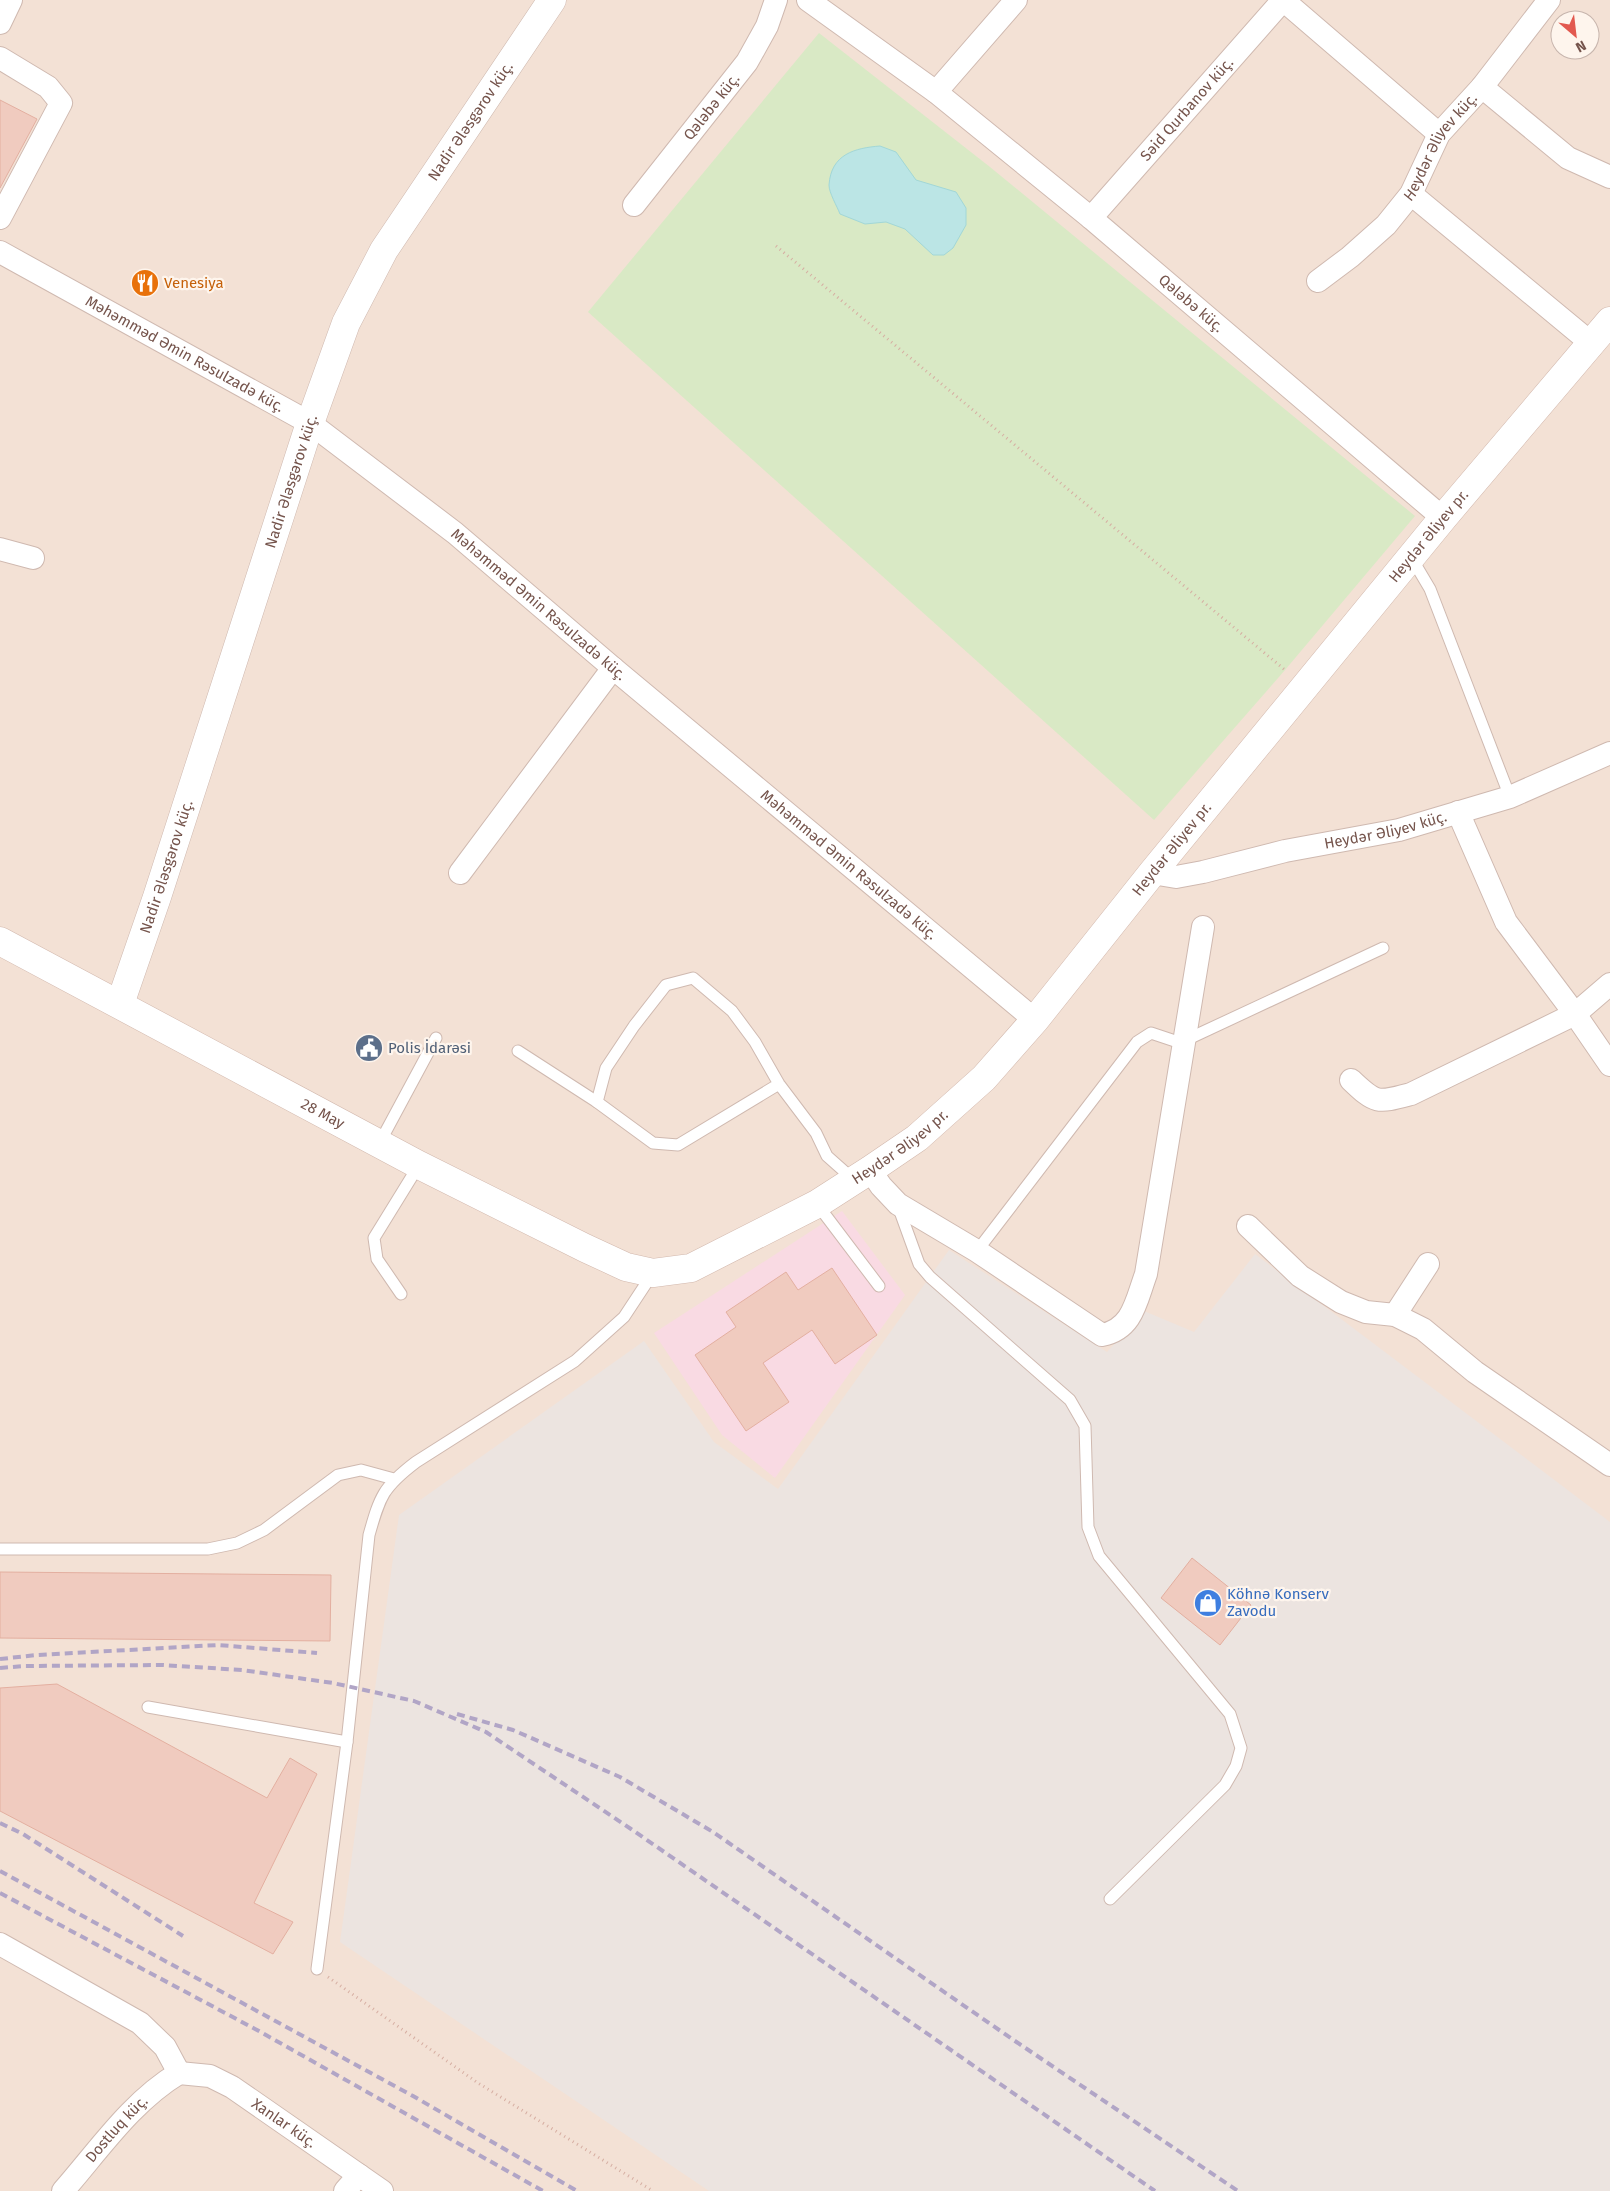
<svg xmlns="http://www.w3.org/2000/svg" width="1610" height="2191" viewBox="0 0 1610 2191" font-family="'Fira Sans',sans-serif">
<rect width="100%" height="100%" fill="#fcf0e7"/>
<!-- residential -->
<path fill="#f3e1d5" fill-rule="evenodd" d="M 0,0 L 1610,0 L 1610,2191 L 0,2191 ZM 1560,20 L 1590,20 L 1590,50 L 1560,50 Z"/>
<!-- industrial -->
<path fill="#ece4e0" d="M 949,1250 L 1107,1352 L 1144,1311 L 1194,1332 L 1255,1254 L 1610,1522 L 1610,2191 L 709,2191 L 340,1942 L 399,1515 L 644,1341 L 714,1442 L 778,1489 Z"/>
<!-- medical -->
<path fill="#f9dae3" d="M 842,1211 L 905,1295 L 775,1478 L 722,1435 L 654,1333 Z"/>
<!-- green -->
<path fill="#d9e9c5" d="M 819,33 L 990,167 L 1415,516 L 1285,670 L 1154,820 L 588,312 Z"/>
<!-- water -->
<path fill="#bbe5e5" stroke="#a2d7d7" d="M 880,146 L 896,152 L 916,180 L 956,192 L 966,208 L 966,225 L 953,248 L 944,255 L 933,255 L 905,229 L 886,222 L 865,224 L 840,214 C 837,206 829,193 829,185 C 831,154 855,148 880,146 Z"/>
<!-- building -->
<g fill="#f0cbbf" stroke="#e3afa0">
<path d="M 0,100 L 37,119 L 0,188 Z"/>
<path d="M 832,1268 L 877,1335 L 835,1364 L 812,1330 L 763,1363 L 789,1402 L 746,1431 L 695,1355 L 736,1327 L 726,1312 L 786,1272 L 798,1290 Z"/>
<path d="M 1192,1558 L 1251,1605 L 1220,1645 L 1161,1598 Z"/>
<path d="M 0,1572 L 331,1575 L 330,1641 L 0,1638 Z"/>
<path d="M 57,1684 L 267,1798 L 290,1758 L 317,1774 L 254,1903 L 293,1922 L 273,1954 L 0,1811 L 0,1688 Z"/>
</g>
<g fill="none" stroke-linecap="round" stroke-linejoin="round">
<defs>
<g id="service">
<path d="M 1411,557 L 1430,589 L 1510,797"/>
<path d="M 518,1051 L 597,1102"/>
<path d="M 779,1084 L 678,1145 L 653,1143 L 597,1102 L 606,1068 L 634,1026 L 666,985 L 693,978 L 732,1011 L 755,1042 L 779,1084 L 816,1133 L 827,1156 L 854,1180"/>
<path d="M 379,1144 L 436,1038"/>
<path d="M 817,1204 L 879,1286"/>
<path d="M 898,1206 L 919,1264 L 930,1277 L 1070,1400 L 1085,1426 L 1088,1527 L 1099,1556 L 1230,1714 L 1241,1748 L 1236,1766 L 1225,1785 L 1110,1899"/>
<path d="M 977,1251 L 1137,1042 L 1151,1033 L 1184,1044 L 1188,1039 L 1383,948"/>
<path d="M 401,1294 L 377,1259 L 374,1238 L 419,1165"/>
<path d="M 0,1549 L 208,1549 L 237,1543 L 264,1530 L 338,1475 L 361,1470 L 394,1479"/>
<path d="M 148,1707 L 347,1742"/>
<path d="M 317,1969 L 347,1742 L 369,1535 C 380,1496 383,1487 416,1462 L 575,1361 L 624,1317 L 653,1273"/>
</g>
<g id="minor">
<path id="s1" d="M 808,0 L 936,92 L 1091,218 L 1443,518"/>
<path d="M 1283,0 L 1439,134"/>
<path d="M 0,23 L 11,0"/>
<path d="M 0,58 L 48,87 L 61,103 L 0,218"/>
<path d="M 1482,87 L 1568,158 L 1610,177"/>
<path d="M 936,92 L 1016,0"/>
<path d="M 1411,194 L 1591,343"/>
<path id="s2" d="M 634,205 L 747,62 L 767,26 L 776,0"/>
<path id="s3" d="M 1091,218 L 1283,0"/>
<path id="s4" d="M 0,252 L 310,423 L 455,533 L 613,668 L 1035,1020"/>
<path id="s5" d="M 1318,281 L 1350,257 L 1386,225 L 1411,194 L 1439,134 L 1482,87 L 1549,0"/>
<path d="M 0,549 L 33,558"/>
<path d="M 1458,812 L 1506,922 L 1575,1014 L 1610,1065"/>
<path d="M 460,873 L 613,668"/>
<path id="s6" d="M 1152,873 L 1176,877 L 1203,872 L 1285,851 L 1399,830 L 1510,797 L 1610,753"/>
<path d="M 1351,1080 C 1376,1104 1377,1103 1411,1094 L 1575,1014 L 1610,984"/>
<path d="M 870,1170 L 881,1186 L 898,1204 L 977,1251 L 1102,1335 C 1133,1329 1136,1301 1146,1274 L 1203,927"/>
<path d="M 1248,1226 L 1300,1276 L 1341,1302 L 1366,1312 L 1395,1315 L 1423,1329 L 1475,1372 L 1610,1465"/>
<path d="M 1395,1315 L 1428,1264"/>
<path d="M 0,1944 L 140,2023 L 165,2047 L 179,2073"/>
<path id="s7" d="M 179,2073 L 210,2076 L 232,2087 L 382,2191"/>
<path id="s8" d="M 63,2191 C 99,2150 131,2102 179,2073"/>
<path d="M 345,2191 L 359,2175"/>
</g>
<g id="tertiary">
<path id="s9" d="M 120,1004 L 157,897 L 310,423 L 346,323 L 384,250 L 552,0"/>
</g>
<g id="secondary">
<path id="s10" d="M 0,941 L 419,1165 L 585,1248 L 626,1267 L 653,1273 L 691,1268 L 817,1204 L 870,1170 L 917,1138 L 984,1078 L 1035,1020 L 1152,873 L 1443,518 L 1610,321"/>
</g>
</defs>
<!-- service casing -->
<use href="#service" stroke="#cfb9b0" stroke-width="13"/>
<!-- minor casing -->
<use href="#minor" stroke="#cfb9b0" stroke-width="24"/>
<!-- tertiary casing -->
<use href="#tertiary" stroke="#cfb9b0" stroke-width="29"/>
<!-- secondary casing -->
<use href="#secondary" stroke="#d2b8ad" stroke-width="29"/>
<!-- path -->
<g stroke="#d6aea2" stroke-width="3" stroke-dasharray="1 4" stroke-linecap="butt">
<path d="M 776,246 L 1285,670"/>
<path d="M 328,1977 L 478,2083 L 653,2191"/>
</g>
<!-- service -->
<use href="#service" stroke="#fff" stroke-width="11"/>
<!-- minor -->
<use href="#minor" stroke="#fff" stroke-width="22"/>
<!-- tertiary -->
<use href="#tertiary" stroke="#fff" stroke-width="28"/>
<!-- secondary -->
<use href="#secondary" stroke="#fff" stroke-width="28"/>
<!-- rail -->
<g stroke="#b1a5c6" stroke-width="4" stroke-dasharray="8 5" stroke-linecap="butt">
<path d="M 0,1659 L 37,1655 L 218,1645 L 317,1653"/>
<path d="M 0,1668 L 24,1666 L 162,1665 L 242,1670 L 333,1683 L 414,1701 L 486,1732 L 631,1829 L 1155,2191"/>
<path d="M 457,1714 L 513,1730 L 620,1777 L 713,1832 L 1015,2041 L 1238,2191"/>
<path d="M 0,1823 L 23,1834 L 183,1936"/>
<path d="M 0,1871 L 413,2096 L 577,2191"/>
<path d="M 0,1893 L 257,2030 L 543,2191"/>
</g>
</g>
<!-- icons -->
<defs>
<symbol id="restaurant-disc" viewBox="-11 -11 22 22"><circle r="9.5" fill="#e8710a" stroke="#fef5ed"/><path d="M-5-6h1v4h1v-4h1v4h1v-4h1v5L-1.5 .5V6h-2V.5L-5-1ZM5-6V6H3V1.5H1.5Q1.5-4 5-6Z" fill="#fff"/></symbol>
<symbol id="civic-disc" viewBox="-11 -11 22 22"><circle r="9.5" fill="#5c6f8a" stroke="#fef5ed"/><path d="M-.6-6.5H3V-4.5H.6V-3L4-1V1h2V6H-6V1h2V-1L-.6-3ZM-1.2 2.5V6h2.4V2.5Z" fill="#fff"/></symbol>
<symbol id="shop-disc" viewBox="-11 -11 22 22"><circle r="9.5" fill="#3f7fe0" stroke="#fef5ed"/><path d="M-5-2.5h2.3a2.7 3.5 0 0 1 5.4 0H5L5.5 6h-11ZM-1.5-2.5h3a1.5 2.3 0 0 0-3 0Z" fill="#fff"/></symbol>
</defs>
<g fill-rule="evenodd">
<use href="#restaurant-disc" x="129" y="267" width="32" height="32"/>
<use href="#civic-disc" x="353" y="1032" width="32" height="32"/>
<use href="#shop-disc" x="1192" y="1587" width="32" height="32"/>
</g>
<g text-anchor="middle" dominant-baseline="central" stroke-width="4.5" stroke-linejoin="round" paint-order="stroke">
<!-- street labels -->
<g font-size="15" fill="#75544c" stroke="#fef5ed">
<text stroke="none"><textPath href="#s2" startOffset="125">Qələbə küç.</textPath></text>
<text stroke="none"><textPath href="#s3" startOffset="145">Səid Qurbanov küç.</textPath></text>
<text stroke="none"><textPath href="#s9" startOffset="955">Nadir Ələsgərov küç.</textPath></text>
<text stroke="none"><textPath href="#s5" startOffset="184">Heydər Əliyev küç.</textPath></text>
<text stroke="none"><textPath href="#s1" startOffset="489">Qələbə küç.</textPath></text>
<text stroke="none"><textPath href="#s4" startOffset="211">Məhəmməd Əmin Rəsulzadə küç.</textPath></text>
<text stroke="none"><textPath href="#s9" startOffset="550">Nadir Ələsgərov küç.</textPath></text>
<text stroke="none"><textPath href="#s10" startOffset="1824">Heydər Əliyev pr.</textPath></text>
<text stroke="none"><textPath href="#s4" startOffset="646">Məhəmməd Əmin Rəsulzadə küç.</textPath></text>
<text stroke="none"><textPath href="#s6" startOffset="239">Heydər Əliyev küç.</textPath></text>
<text stroke="none"><textPath href="#s10" startOffset="1419">Heydər Əliyev pr.</textPath></text>
<text stroke="none"><textPath href="#s4" startOffset="1051">Məhəmməd Əmin Rəsulzadə küç.</textPath></text>
<text stroke="none"><textPath href="#s9" startOffset="145">Nadir Ələsgərov küç.</textPath></text>
<text stroke="none"><textPath href="#s10" startOffset="366">28 May</textPath></text>
<text stroke="none"><textPath href="#s10" startOffset="1014">Heydər Əliyev pr.</textPath></text>
<text stroke="none"><textPath href="#s7" startOffset="119">Xanlar küç.</textPath></text>
<text stroke="none"><textPath href="#s8" startOffset="82">Dostluq küç.</textPath></text>
</g>
<!-- food labels -->
<g font-size="15" fill="#c56008" stroke="#fef5ed" text-anchor="start">
<text x="164" y="283">Venesiya</text>
</g>
<!-- service labels -->
<g font-size="15" fill="#4e5e75" stroke="#fef5ed" text-anchor="start">
<text x="388" y="1048">Polis İdarəsi</text>
</g>
<!-- shop labels -->
<g font-size="15" fill="#366cbe" stroke="#fef5ed" text-anchor="start">
<text x="1227" y="1594">Köhnə Konserv<tspan x="1227" dy="17">Zavodu</tspan></text>
</g>
</g>
<!-- north arrow -->
<g transform="translate(1575 35) rotate(152)"><circle r="24" fill="#fef5ed" stroke="#c7b5ad"/>
<path d="M0-4L9 19L0 12L-9 19Z" fill="#e2594f"/>
<text y="-8" font-size="14" font-weight="bold" text-anchor="middle" fill="#75544c">N</text>
</g>
</svg>
